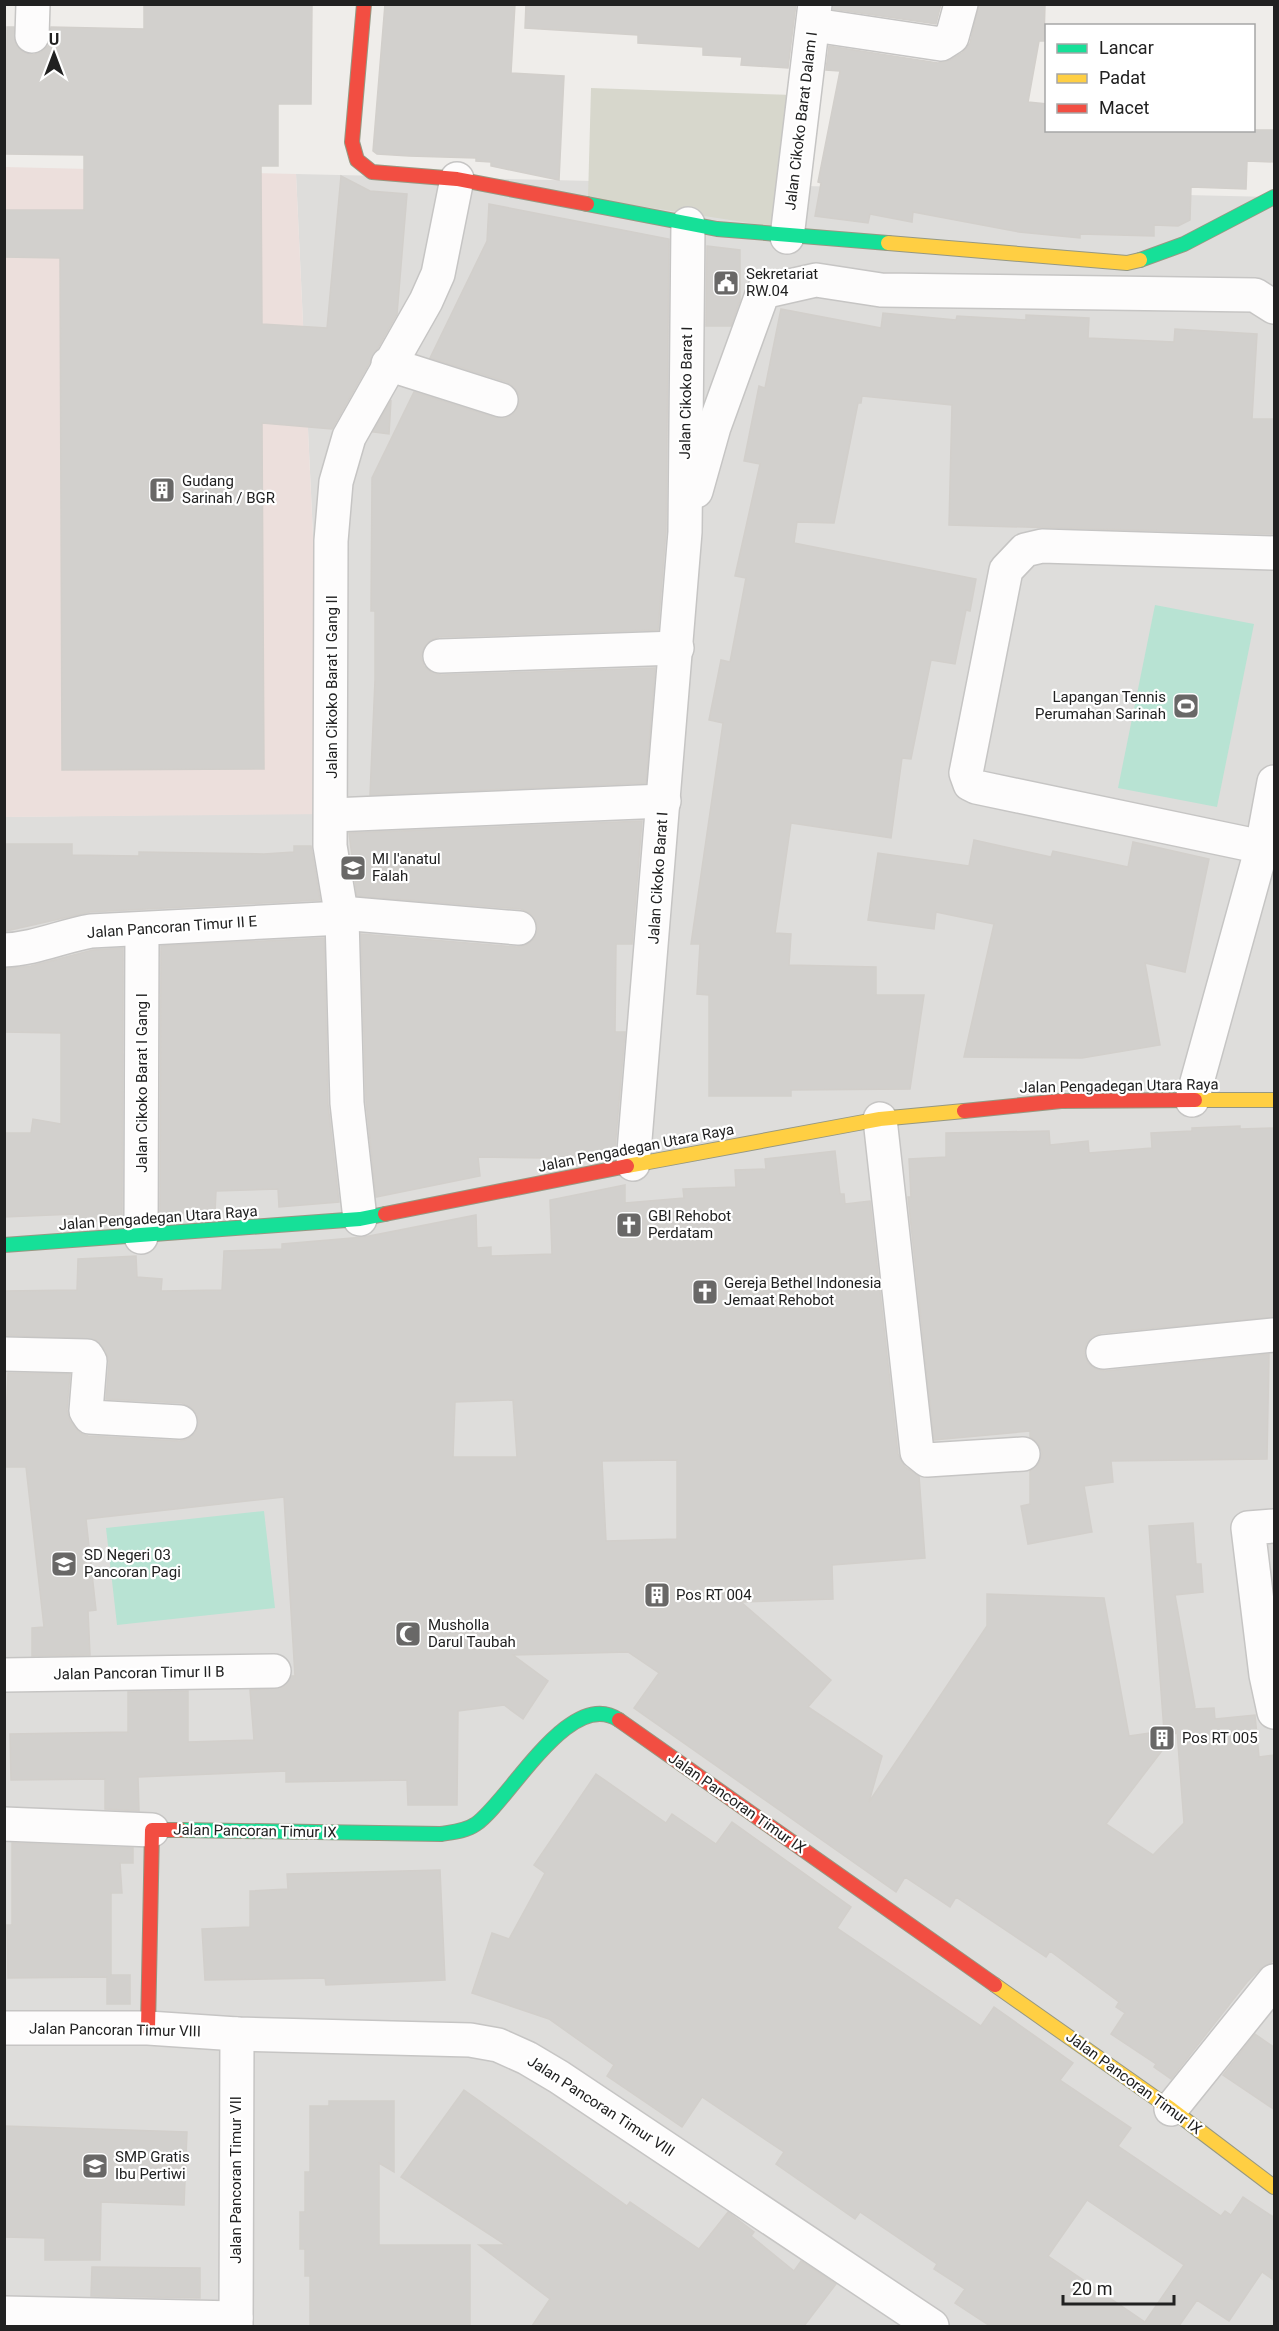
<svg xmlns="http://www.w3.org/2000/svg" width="1279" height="2331" viewBox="0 0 1279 2331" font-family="Roboto,sans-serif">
<rect width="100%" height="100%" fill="#efedea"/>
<!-- residential -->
<path fill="#dedddb" d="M 296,174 L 1274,197 L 1274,2326 L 5,2326 L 4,817 L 326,813 Z"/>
<!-- commercial -->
<path fill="#ecdfdc" d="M 5,167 L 296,174 L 326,814 L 5,817 Z"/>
<!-- construction -->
<path fill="#d7d7cc" d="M 591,88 L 793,95 L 775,227 L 588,198 Z"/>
<!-- pitch -->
<g fill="#b8e3d3">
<path d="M 1155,605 L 1254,624 L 1217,807 L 1118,788 Z"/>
<path d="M 264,1511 L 275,1608 L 117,1625 L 106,1528 Z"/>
</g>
<!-- building -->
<g fill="#d2d0cd" stroke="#d2cfcb" stroke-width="1.5" fill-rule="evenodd">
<path d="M 144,4 L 312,4 L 311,104 L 278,104 L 278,166 L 261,166 L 262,324 L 327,328 L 341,176 L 370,191 L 407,194 L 397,314 L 332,429 L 262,423 L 264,769 L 62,770 L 60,258 L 4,257 L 4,210 L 84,210 L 84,155 L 6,154 L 7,27 L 14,27 L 16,45 L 23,52 L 32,55 L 41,52 L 48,46 L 51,27 L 144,29 Z"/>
<path d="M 385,4 L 515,4 L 511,73 L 564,76 L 559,180 L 491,166 L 491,162 L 476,161 L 476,158 L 409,156 L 377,154 L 373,151 Z"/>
<path d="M 526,4 L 796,4 L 788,68 L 741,65 L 742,57 L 703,55 L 703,47 L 638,43 L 638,35 L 525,28 Z"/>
<path d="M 833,4 L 941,4 L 936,24 L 833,9 Z"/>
<path d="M 979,4 L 1045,4 L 1044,41 L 1039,41 L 1028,102 L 1047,104 L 1047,130 L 1275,130 L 1275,162 L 1247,161 L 1246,189 L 1191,187 L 1190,220 L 1178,226 L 1154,225 L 1154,236 L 1080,234 L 1080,238 L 1019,232 L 913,212 L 912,222 L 870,214 L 868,223 L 815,216 L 821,183 L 818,182 L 840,71 L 826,70 L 829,46 L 938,63 L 950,60 L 962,53 L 970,43 Z"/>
<path d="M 489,204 L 669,239 L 666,531 L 658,630 L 439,637 L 431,640 L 424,647 L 421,657 L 424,666 L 431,672 L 441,675 L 655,668 L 646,783 L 370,795 L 375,680 L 375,611 L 371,611 L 372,478 L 414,392 L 496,418 L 506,418 L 513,414 L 519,405 L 519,395 L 515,388 L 507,382 L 430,358 L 487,241 Z"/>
<path d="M 707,246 L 740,250 L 740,300 L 731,326 L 706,326 Z"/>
<path d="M 781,309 L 881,328 L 883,313 L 956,320 L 957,316 L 1026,320 L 1026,315 L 1089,318 L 1088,338 L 1174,342 L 1175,329 L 1257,334 L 1252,419 L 1275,419 L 1275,534 L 949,525 L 952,405 L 862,396 L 861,403 L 858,403 L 834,523 L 797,522 L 794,543 L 976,579 L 970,611 L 966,610 L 955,664 L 931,660 L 911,759 L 902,758 L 891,838 L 791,823 L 775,933 L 791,934 L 789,965 L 876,967 L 876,995 L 924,995 L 910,1089 L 791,1090 L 791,1096 L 709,1096 L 709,995 L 697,994 L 700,944 L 691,944 L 723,723 L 709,720 L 721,660 L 730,662 L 746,578 L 735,576 L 760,464 L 744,461 L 759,386 L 765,388 Z"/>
<path d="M 391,400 L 389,434 L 373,432 Z"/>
<path d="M 642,821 L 632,944 L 616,944 L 615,1032 L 625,1032 L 615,1149 L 548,1162 L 548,1158 L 478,1157 L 480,1176 L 376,1197 L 366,1102 L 361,934 L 517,947 L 526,945 L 534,939 L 538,929 L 536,921 L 530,913 L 521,909 L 357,896 L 349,833 Z"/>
<path d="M 974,840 L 1051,857 L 1053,851 L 1128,867 L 1133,842 L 1209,859 L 1185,972 L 1145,963 L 1160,1045 L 1082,1058 L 964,1057 L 994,924 L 936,912 L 934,929 L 868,920 L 878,853 L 969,866 Z"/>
<path d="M 4,844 L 72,844 L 72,855 L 139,856 L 139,852 L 264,854 L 294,852 L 294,846 L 311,846 L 320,900 L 90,912 L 6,931 Z"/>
<path d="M 324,938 L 328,1104 L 339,1202 L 279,1207 L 278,1189 L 216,1191 L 215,1212 L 160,1215 L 161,946 Z"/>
<path d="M 123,948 L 122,1219 L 76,1222 L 76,1214 L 4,1217 L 4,1133 L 31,1133 L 33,1119 L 61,1124 L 61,1033 L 4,1032 L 5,969 L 31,966 L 93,950 Z"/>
<path d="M 1240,1126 L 1240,1129 L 1275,1128 L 1275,1317 L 1101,1333 L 1092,1337 L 1086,1344 L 1084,1353 L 1088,1363 L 1096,1369 L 1105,1371 L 1269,1354 L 1267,1459 L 1111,1461 L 1113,1482 L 1084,1486 L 1092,1532 L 1028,1544 L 1021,1506 L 1030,1504 L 1030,1471 L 1039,1463 L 1042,1453 L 1038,1443 L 1030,1437 L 1030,1431 L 934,1440 L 908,1197 L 911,1197 L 909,1159 L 946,1157 L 946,1133 L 1049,1131 L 1050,1145 L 1088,1141 L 1089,1153 L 1152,1148 L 1151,1133 L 1192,1131 L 1192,1128 Z"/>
<path d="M 835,1151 L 840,1194 L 844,1194 L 845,1204 L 870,1201 L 898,1454 L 905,1467 L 919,1476 L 925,1558 L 832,1565 L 833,1599 L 741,1602 L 831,1680 L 808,1707 L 882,1756 L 869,1802 L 987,1626 L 987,1594 L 1104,1598 L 1129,1736 L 1164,1731 L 1154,1597 L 1158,1597 L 1154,1597 L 1149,1526 L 1193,1523 L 1196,1564 L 1201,1564 L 1203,1592 L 1175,1595 L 1195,1707 L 1193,1709 L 1214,1708 L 1215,1719 L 1255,1715 L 1259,1757 L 1275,1755 L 1275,1960 L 1260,1969 L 1247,1982 L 1171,2079 L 1154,2067 L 1156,2064 L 1111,2034 L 1125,2013 L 1116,2007 L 1119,2002 L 1050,1951 L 1046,1957 L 956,1897 L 950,1907 L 905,1877 L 896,1892 L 634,1708 L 659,1673 L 628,1652 L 513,1655 L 548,1681 L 523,1719 L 504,1705 L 458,1711 L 457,1805 L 408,1805 L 407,1780 L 286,1782 L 286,1771 L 138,1777 L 139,1811 L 105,1809 L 105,1779 L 11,1780 L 10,1734 L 128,1732 L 128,1692 L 188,1691 L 188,1742 L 254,1740 L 250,1690 L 283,1687 L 291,1676 L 295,1676 L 284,1497 L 86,1519 L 96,1610 L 88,1611 L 90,1655 L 32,1656 L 32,1628 L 44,1627 L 26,1467 L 4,1467 L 8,1373 L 70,1374 L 67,1410 L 70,1421 L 80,1433 L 88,1436 L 180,1441 L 188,1439 L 195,1433 L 199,1422 L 197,1414 L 191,1407 L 182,1403 L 106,1399 L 109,1362 L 106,1351 L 96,1340 L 4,1335 L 4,1291 L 77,1290 L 78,1259 L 136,1256 L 137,1277 L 162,1279 L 161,1291 L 222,1290 L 224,1251 L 282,1249 L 282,1244 L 364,1237 L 476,1215 L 477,1248 L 491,1247 L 491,1256 L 552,1254 L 550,1200 L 625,1185 L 625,1203 L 684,1198 L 683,1189 L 736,1187 L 735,1170 L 766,1169 L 765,1159 ZM 513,1400 L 517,1457 L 453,1457 L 455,1402 ZM 677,1460 L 677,1539 L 606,1541 L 602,1461 ZM 1177,1731 L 1184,1823 L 1153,1855 L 1106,1824 Z"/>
<path d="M 596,1774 L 666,1823 L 672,1814 L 716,1844 L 732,1822 L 851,1907 L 837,1928 L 981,2026 L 994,2007 L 1073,2063 L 1060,2080 L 1131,2128 L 1118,2146 L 1221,2216 L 1225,2211 L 1231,2215 L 1243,2197 L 1275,2218 L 1275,2281 L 1262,2272 L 1229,2321 L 1197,2300 L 1179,2326 L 990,2326 L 955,2303 L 965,2289 L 934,2269 L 937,2264 L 860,2212 L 855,2219 L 776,2164 L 784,2152 L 702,2097 L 682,2127 L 607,2076 L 614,2065 L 549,2019 L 472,1993 L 492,1933 L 509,1939 L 545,1873 L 534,1865 ZM 1087,2200 L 1184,2265 L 1145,2322 L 1048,2256 Z"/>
<path d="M 12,1843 L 133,1848 L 133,1863 L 120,1863 L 122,1893 L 111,1893 L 111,1975 L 130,1975 L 130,2004 L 107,2004 L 107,1977 L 8,1978 L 7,1925 L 12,1925 Z"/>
<path d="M 440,1870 L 445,1980 L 326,1985 L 325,1978 L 205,1980 L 202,1929 L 250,1927 L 250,1891 L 288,1889 L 287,1874 Z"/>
<path d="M 1255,2034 L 1275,2048 L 1275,2110 L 1223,2075 Z"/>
<path d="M 464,2090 L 627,2206 L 630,2202 L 699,2249 L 728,2212 L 754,2232 L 751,2236 L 794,2271 L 801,2261 L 836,2284 L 804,2326 L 532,2326 L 550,2299 L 479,2245 L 506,2245 L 401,2177 Z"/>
<path d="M 329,2101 L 394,2101 L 394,2172 L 379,2163 L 379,2245 L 470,2245 L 470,2326 L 310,2326 L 310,2276 L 305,2276 L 305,2249 L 300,2249 L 300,2212 L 305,2212 L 305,2172 L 310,2172 L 310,2106 L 329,2106 Z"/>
<path d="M 4,2126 L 187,2132 L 184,2205 L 101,2202 L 100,2260 L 45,2260 L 45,2238 L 4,2237 Z"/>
<path d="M 92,2267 L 200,2268 L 200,2298 L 91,2296 Z"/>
</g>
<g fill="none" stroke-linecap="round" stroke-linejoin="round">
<defs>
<g id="street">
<path d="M 814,25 L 941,44 L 952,37 L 961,4"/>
<path d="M 32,36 L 33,4"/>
<path d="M 787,237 L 815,4"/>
<path d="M 388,364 L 501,400"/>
<path d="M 696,491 L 714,427 L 763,292 L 816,280 L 881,290 L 1255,295 L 1274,307"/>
<path d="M 440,656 L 677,648"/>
<path d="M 332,815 L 664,801"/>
<path d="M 1262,847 L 976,787 L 970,784 L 966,773 L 1006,570 L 1025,550 L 1042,546 L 1274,553"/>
<path d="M 341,913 L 519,928"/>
<path d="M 4,950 C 35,949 62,936 91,931 L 342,918"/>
<path d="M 1192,1100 L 1262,847 L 1274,782"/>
<path d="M 880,1119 L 917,1452 L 927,1460 L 1023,1454"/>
<path d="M 633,1164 L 685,532 L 688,224"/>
<path d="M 360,1219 L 347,1103 L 342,918 L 330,846 L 331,541 L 336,482 L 349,437 L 426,301 L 438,274 L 457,179"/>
<path d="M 141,1237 L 142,929"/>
<path d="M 1103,1352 L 1274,1335"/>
<path d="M 4,1354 L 87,1356 L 90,1361 L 86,1411 L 90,1417 L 180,1422"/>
<path d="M 1274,1526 L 1248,1528 L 1266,1675 L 1274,1712"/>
<path d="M 4,1675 L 274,1671"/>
<path d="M 4,1824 L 152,1830"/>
<path d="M 4,2028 L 148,2028 L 237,2034 L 470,2040 L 498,2045 L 527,2058 L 559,2077 L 932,2326"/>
<path d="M 1171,2109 L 1274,1981"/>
<path d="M 4,2313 L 236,2318"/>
<path d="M 236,2326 L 237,2034"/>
</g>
<g id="fast">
<path d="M 587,204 L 717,229 L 888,243"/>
<path d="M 1140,260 L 1184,244 L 1274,197"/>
<path d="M 4,1245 L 360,1219 L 385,1214"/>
<path d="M 181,1830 L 441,1834 C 453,1832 466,1831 476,1824 C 510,1800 570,1686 619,1720"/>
</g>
<g id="slow">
<path d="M 888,243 L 1127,263 L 1140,260"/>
<path d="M 1195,1100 L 1274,1100"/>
<path d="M 627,1166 L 880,1119 L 964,1111"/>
<path d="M 995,1985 L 1171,2109 L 1274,2187"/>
</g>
<g id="jam">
<path d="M 364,4 L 352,142 L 357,160 L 372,172 L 457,179 L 587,204"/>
<path d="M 964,1111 L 1061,1101 L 1195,1100"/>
<path d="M 385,1214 L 627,1166"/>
<path d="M 619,1720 L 995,1985"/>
<path d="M 148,2028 L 152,1830 L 181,1830"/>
</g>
</defs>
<!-- street casing -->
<use href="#street" stroke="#c6c5c4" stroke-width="36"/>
<!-- fast casing -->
<use href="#fast" stroke="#969882" stroke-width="16"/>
<!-- slow casing -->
<use href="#slow" stroke="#969882" stroke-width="16"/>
<!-- jam casing -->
<use href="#jam" stroke="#969882" stroke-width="16"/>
<!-- street -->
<use href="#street" stroke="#fdfcfc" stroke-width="33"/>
<!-- fast -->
<use href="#fast" stroke="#16e098" stroke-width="14"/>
<!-- slow -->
<use href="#slow" stroke="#ffcf43" stroke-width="14"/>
<!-- jam -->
<use href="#jam" stroke="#f24e42" stroke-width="14"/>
</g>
<!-- icons -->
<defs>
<symbol id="civic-square" viewBox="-11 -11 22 22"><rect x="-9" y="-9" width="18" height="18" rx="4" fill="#696867" stroke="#fff"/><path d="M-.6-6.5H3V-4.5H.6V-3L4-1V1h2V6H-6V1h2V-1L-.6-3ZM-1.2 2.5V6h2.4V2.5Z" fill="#fff"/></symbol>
<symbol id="building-square" viewBox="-11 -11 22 22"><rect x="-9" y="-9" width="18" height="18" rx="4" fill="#696867" stroke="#fff"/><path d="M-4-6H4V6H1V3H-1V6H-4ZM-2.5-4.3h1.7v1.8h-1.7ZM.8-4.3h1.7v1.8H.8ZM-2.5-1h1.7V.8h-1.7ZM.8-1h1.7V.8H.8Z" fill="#fff"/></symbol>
<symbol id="stadium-square" viewBox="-11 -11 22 22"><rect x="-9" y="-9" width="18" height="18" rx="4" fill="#696867" stroke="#fff"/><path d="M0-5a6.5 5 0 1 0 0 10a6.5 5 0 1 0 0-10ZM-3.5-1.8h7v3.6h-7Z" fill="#fff"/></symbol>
<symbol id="school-square" viewBox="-11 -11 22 22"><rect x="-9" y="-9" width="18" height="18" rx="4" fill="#696867" stroke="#fff"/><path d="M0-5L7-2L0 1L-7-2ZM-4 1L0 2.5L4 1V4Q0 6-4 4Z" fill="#fff"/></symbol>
<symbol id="church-square" viewBox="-11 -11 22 22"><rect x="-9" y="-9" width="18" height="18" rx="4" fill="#696867" stroke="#fff"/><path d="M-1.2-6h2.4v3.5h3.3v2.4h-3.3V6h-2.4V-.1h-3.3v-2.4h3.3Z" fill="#fff"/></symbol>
<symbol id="mosque-square" viewBox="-11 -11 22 22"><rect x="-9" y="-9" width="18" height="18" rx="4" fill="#696867" stroke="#fff"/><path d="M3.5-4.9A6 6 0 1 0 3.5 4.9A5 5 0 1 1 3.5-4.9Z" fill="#fff"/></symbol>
</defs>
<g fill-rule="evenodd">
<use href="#civic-square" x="711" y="268" width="30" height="30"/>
<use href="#building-square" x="147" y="475" width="30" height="30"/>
<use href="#stadium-square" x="1171" y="691" width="30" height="30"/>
<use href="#school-square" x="338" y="853" width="30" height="30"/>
<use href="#church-square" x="614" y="1210" width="30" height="30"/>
<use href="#church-square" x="690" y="1277" width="30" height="30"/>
<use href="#school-square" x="49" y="1549" width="30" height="30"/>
<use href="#building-square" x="642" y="1580" width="30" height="30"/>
<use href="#mosque-square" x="393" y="1619" width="30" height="30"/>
<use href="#building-square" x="1147" y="1723" width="30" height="30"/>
<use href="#school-square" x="80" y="2151" width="30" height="30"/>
</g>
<g text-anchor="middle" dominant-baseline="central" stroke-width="4.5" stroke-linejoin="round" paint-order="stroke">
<!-- street labels -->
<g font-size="15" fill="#212121" stroke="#fff">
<text transform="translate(801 121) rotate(-83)">Jalan Cikoko Barat Dalam I</text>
<text transform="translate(686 393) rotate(-89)">Jalan Cikoko Barat I</text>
<text transform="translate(332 687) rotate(-90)">Jalan Cikoko Barat I Gang II</text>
<text transform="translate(658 878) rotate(-86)">Jalan Cikoko Barat I</text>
<text transform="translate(172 927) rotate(-4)">Jalan Pancoran Timur II E</text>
<text transform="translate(142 1083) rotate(-90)">Jalan Cikoko Barat I Gang I</text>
<text transform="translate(1119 1086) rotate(-1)">Jalan Pengadegan Utara Raya</text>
<text transform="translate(636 1148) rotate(-11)">Jalan Pengadegan Utara Raya</text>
<text transform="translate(158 1218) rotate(-4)">Jalan Pengadegan Utara Raya</text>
<text transform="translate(139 1673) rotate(-1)">Jalan Pancoran Timur II B</text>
<text transform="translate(737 1803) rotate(35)">Jalan Pancoran Timur IX</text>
<text transform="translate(255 1831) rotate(1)">Jalan Pancoran Timur IX</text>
<text transform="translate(115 2030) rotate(1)">Jalan Pancoran Timur VIII</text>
<text transform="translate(1134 2083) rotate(36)">Jalan Pancoran Timur IX</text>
<text transform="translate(601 2106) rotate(33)">Jalan Pancoran Timur VIII</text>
<text transform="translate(236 2180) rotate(-90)">Jalan Pancoran Timur VII</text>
</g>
<!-- poi labels -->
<g font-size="15" fill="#212121" stroke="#fff" text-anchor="start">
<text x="746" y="274">Sekretariat<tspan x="746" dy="17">RW.04</tspan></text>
<text x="182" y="481">Gudang<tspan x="182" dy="17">Sarinah / BGR</tspan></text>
<text x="1166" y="697" text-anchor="end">Lapangan Tennis<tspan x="1166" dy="17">Perumahan Sarinah</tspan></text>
<text x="372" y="859">MI I'anatul<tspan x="372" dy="17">Falah</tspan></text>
<text x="648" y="1216">GBI Rehobot<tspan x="648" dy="17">Perdatam</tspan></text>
<text x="724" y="1283">Gereja Bethel Indonesia<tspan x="724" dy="17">Jemaat Rehobot</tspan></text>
<text x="84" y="1555">SD Negeri 03<tspan x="84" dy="17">Pancoran Pagi</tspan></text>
<text x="676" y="1595">Pos RT 004</text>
<text x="428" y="1625">Musholla<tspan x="428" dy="17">Darul Taubah</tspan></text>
<text x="1182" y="1738">Pos RT 005</text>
<text x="115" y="2157">SMP Gratis<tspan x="115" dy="17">Ibu Pertiwi</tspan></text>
</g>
</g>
<!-- border -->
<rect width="1279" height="2331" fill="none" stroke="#212121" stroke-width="12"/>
<!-- legend -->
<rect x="1045" y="24" width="210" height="108" fill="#ffffff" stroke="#a6a6a6" stroke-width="1.5"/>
<rect x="1057" y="44" width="30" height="9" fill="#16e098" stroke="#a6a6a6" stroke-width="1.5"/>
<text x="1099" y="54" font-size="18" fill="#212121">Lancar</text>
<rect x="1057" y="74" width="30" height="9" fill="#ffcf43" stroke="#a6a6a6" stroke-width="1.5"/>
<text x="1099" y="84" font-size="18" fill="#212121">Padat</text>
<rect x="1057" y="104" width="30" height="9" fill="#f24e42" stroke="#a6a6a6" stroke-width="1.5"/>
<text x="1099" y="114" font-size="18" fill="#212121">Macet</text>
<!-- north arrow -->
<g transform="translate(54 54)" stroke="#ffffff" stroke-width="4.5" paint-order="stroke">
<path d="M0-4.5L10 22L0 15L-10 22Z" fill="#212121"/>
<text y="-9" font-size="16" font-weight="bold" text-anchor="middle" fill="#212121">U</text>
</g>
<!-- scale -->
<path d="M1063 2295v9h111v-9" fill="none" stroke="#212121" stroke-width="3"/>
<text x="1072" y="2295" font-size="18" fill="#212121" stroke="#ffffff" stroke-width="4.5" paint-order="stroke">20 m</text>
</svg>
